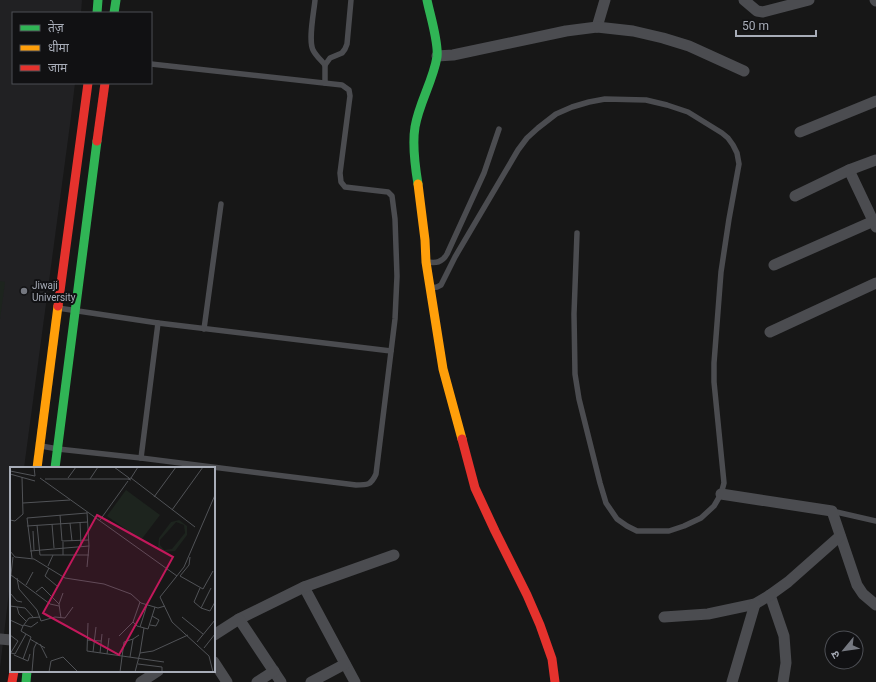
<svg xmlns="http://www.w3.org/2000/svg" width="876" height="682" viewBox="0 0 876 682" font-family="Roboto,'Noto Sans Devanagari',sans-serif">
<rect width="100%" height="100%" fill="#171717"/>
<!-- built -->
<path fill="#212123" d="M 0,0 L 82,0 L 81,13 L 13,13 L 13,83 L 75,83 L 71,117 L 24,468 L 11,468 L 11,575 L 0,668 Z"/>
<!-- grass -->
<path fill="#1d241e" d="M 0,281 L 5,282 L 0,319 Z"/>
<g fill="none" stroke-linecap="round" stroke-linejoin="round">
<!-- lane -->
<g stroke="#4b4c50" stroke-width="5.5">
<path d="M 315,0 C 314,12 308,40 313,50 C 316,56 321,60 325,65"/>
<path d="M 325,83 L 325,65 L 330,58 L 342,53 L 345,49 L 347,44 L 351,0"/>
<path d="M 427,262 C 436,263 442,263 447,254 L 484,173 L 499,129"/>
<path d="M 431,288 L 437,287 L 441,285 L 455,257 L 518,150 L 527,138 L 538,128 L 556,114 L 572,107 L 589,102 L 605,99 L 646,100 L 667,105 L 688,112 L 722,133 L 728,138 L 733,145 L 737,153 L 739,164 L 729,219 L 721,272 L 714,363 L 714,382 L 724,483 L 721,494 L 714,506 L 701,518 L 684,526 L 669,531 L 637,531 L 627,526 L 617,519 L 606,503 L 600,483 L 579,399 L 575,374 L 574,314 L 577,233"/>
<path d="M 58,308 L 158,323 L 391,351"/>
<path d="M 204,329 L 221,204"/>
<path d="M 41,446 L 58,449 L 141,458 L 356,485 C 368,485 371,485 376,474 L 395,319 L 397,276 L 395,219 L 392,196 L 388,192 L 345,187 L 341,182 L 340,173 L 350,96 L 349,90 L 342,85 L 151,64"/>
<path d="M 141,458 L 158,323"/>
<path d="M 832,511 L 876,521"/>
</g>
<!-- street -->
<g stroke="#4b4c50" stroke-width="11">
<path d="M 744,0 L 757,11 L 763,12 L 809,0"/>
<path d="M 875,0 L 876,1"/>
<path d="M 597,27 L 605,0"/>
<path d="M 437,56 L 453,55 L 566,31 L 597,27 L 633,31 L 663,38 L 689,46 L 744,71"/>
<path d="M 800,132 L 876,101"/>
<path d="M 849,170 L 876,227"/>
<path d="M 795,196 L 849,170 L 876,160"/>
<path d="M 774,265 L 876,220"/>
<path d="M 770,332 L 876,283"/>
<path d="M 721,494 L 832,511 L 857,585 L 863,594 L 876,605"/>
<path d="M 304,587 L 355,682"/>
<path d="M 770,595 L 784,636 L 786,663 L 783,682"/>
<path d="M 664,617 L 708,614 L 755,604 L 770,595 L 788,582 L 840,536"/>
<path d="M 239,619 L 304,587 L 394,555"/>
<path d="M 214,635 L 239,619 L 281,682"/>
<path d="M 0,639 L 11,640"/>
<path d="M 214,662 L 227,682"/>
<path d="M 141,682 L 158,671"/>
<path d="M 257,682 L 274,671"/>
<path d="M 311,682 L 345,664"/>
<path d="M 732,682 L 755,604"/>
</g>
<!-- fast -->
<g stroke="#30b455" stroke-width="9">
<path d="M 97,13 L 98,0"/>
<path d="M 114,13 L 116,0"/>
<path d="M 418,184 C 415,166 412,145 415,127 C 419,103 433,81 437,57 C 439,43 430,15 427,0"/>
<path d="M 55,468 L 97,141"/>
<path d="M 26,682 L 27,671"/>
</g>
<!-- slow -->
<g stroke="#ff9f0a" stroke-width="9">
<path d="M 418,184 L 425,240 L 426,262 L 443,369 L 462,439"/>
<path d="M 37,468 L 58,306"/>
</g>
<!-- jam -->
<g stroke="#e5322d" stroke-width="9">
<path d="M 97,141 L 105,83"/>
<path d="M 58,306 L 88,83"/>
<path d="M 462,439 L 475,488 L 495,531 L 527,595 L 540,625 L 552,659 L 555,682"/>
<path d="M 12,682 L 14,671"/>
</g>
</g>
<!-- markers -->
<circle fill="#757880" stroke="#111113" stroke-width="1.5" cx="24" cy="291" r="4"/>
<g text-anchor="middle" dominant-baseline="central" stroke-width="4" stroke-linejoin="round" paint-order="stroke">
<!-- poi labels -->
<g font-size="10" fill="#a8adb8" stroke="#111113" text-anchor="start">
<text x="32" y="285">Jiwaji<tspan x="32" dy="12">University</tspan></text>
</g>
</g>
<!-- overview -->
<g transform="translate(10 467)">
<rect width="205" height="205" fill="#171717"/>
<path d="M 116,23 L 150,48 L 131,73 L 97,49 ZM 169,53 L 177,59 L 177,68 L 165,84 L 153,85 L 148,80 L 149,71 L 161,55 ZM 166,55 L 174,58 L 175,66 L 162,82 L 154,83 L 150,78 L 150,73 Z" fill="#1d241e" fill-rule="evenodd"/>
<path fill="none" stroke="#515357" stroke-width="1" d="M 104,0 L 119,11M 0,4 L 25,9 L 24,0M 0,7 L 25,14M 30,11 L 167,109M 58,11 L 66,0M 121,11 L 128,0M 35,12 L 118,12M 80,12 L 88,0M 121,13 L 118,12 L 121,11 L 185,60M 144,30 L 166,0M 13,36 L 60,33M 162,43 L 193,0M 50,48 L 52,74 L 79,73M 0,53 L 5,54 L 13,47 L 12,10M 90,53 L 118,14M 70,55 L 71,79M 60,56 L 62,74M 42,57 L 44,81M 27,58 L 30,88 L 43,88M 17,59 L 78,55M 23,64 L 24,83M 53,75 L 53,88M 0,84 L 5,90 L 24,92 L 55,111 L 94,117 L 121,127 L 131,136 L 148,141 L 155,139M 20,84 L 79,79 L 77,45M 22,91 L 17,51 L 77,46M 38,99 L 43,88 L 79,88M 77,100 L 79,79M 39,101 L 35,109 L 47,119M 1,108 L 40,137 L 49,139M 170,109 L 193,122 L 203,104M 170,109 L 179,98 L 180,90M 7,111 L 9,122 L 27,143 L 31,154 L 45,150 L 55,151 L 63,140M 0,116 L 3,90M 16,118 L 23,105M 190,121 L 184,135 L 191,141 L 201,121M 26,125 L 32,120 L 49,137M 0,126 L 7,134 L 12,135M 0,139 L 15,141 L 23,150M 7,140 L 9,147 L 16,154M 191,141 L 200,144 L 205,135M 172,150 L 193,167M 51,151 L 49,137 L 53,126M 0,153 L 13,159 L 19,151 L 30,150M 123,155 L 127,159 L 138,162 L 145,140M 78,156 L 77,184 L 154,195M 14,158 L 21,160 L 28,155M 140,158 L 146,159 L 149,153 L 142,149M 130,160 L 137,138M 134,161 L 130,186 L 143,184 L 178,168M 0,168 L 8,174 L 0,187M 109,169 L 123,155 L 130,135M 20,172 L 35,181M 77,173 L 91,174M 187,175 L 205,153M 30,177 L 37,191M 194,181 L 205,167M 83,185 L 86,160M 1,186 L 5,187 L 16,167M 90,186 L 92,167M 97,187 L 99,171M 4,188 L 18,194 L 20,187M 120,190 L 123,172 L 129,168M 13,192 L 21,170 L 11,164 L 13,159M 128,197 L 152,200 L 152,205M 22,205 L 24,181 L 27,175M 39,205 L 41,194 L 53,190 L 68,205M 110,205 L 114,175 L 123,172M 125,205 L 130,186M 203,205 L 199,189 L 162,155 L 150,130 L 174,100 L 205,28"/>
<path fill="#c2185b" fill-opacity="0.15" stroke="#c2185b" stroke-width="2" d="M 87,48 L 163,90 L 109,188 L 33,146 Z"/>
<rect width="205" height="205" fill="none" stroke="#a8adb8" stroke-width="2"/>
</g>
<!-- legend -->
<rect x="12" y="12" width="140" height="72" fill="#111113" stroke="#4d4f55"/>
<rect x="20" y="25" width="20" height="6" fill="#30b455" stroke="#4d4f55"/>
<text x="48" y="32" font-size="12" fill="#a8adb8">तेज़</text>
<rect x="20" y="45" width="20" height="6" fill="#ff9f0a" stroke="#4d4f55"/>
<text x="48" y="52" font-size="12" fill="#a8adb8">धीमा</text>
<rect x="20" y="65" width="20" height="6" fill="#e5322d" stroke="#4d4f55"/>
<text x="48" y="72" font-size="12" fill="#a8adb8">जाम</text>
<!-- north arrow -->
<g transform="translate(844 650) rotate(241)"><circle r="19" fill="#111113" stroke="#4d4f55"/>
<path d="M0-3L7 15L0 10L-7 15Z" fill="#757880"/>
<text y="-6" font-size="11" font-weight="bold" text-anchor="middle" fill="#a8adb8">उ</text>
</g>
<!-- scale -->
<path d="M736 30v6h80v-6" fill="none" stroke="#a8adb8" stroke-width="2"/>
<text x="742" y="30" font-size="12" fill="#a8adb8" stroke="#111113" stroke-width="3" paint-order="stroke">50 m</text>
</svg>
